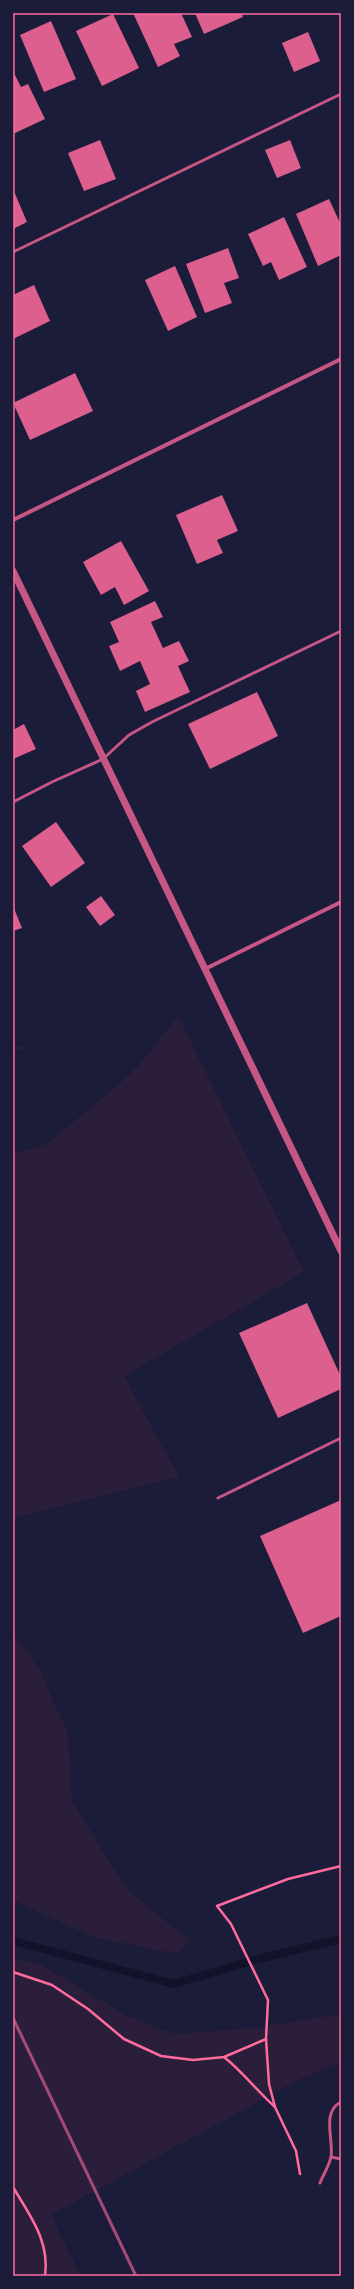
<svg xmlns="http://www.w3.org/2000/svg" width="354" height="2289" viewBox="0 0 354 2289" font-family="'DejaVu Sans',sans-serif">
<rect width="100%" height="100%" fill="#1b1b3a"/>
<!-- green -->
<g fill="#2a1e3b">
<path d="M 178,1016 L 304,1272 L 124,1376 L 179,1477 L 13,1518 L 13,1154 L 46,1144 L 115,1088 L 142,1062 Z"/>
<path d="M 13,1043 L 26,1048 L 13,1053 Z"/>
<path d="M 13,1633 L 40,1670 L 68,1734 L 72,1801 L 126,1889 L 189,1940 L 178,1954 L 93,1937 L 13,1900 Z"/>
<path d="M 13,1959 L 41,1965 L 128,2016 L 174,2034 L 254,2028 L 341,2014 L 341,2062 L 296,2081 L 51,2215 L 81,2276 L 13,2276 Z"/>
</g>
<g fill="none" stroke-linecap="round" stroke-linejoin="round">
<!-- stream -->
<path stroke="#12122b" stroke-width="8" d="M 13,1941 L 174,1984 L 258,1959 L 341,1939"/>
</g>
<!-- building -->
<g fill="#dd5f8e">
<path d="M 133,13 L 181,13 L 192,37 L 174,44 L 180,56 L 158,67 Z"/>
<path d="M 195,13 L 242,13 L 243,17 L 204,34 Z"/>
<path d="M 113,14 L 139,68 L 102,86 L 76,31 Z"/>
<path d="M 51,21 L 76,79 L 44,92 L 20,35 Z"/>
<path d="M 308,32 L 320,61 L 294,72 L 282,43 Z"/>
<path d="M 13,71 L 21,87 L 28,84 L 45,119 L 13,134 Z"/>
<path d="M 100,140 L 116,179 L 84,191 L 68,153 Z"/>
<path d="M 290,140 L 301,168 L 277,178 L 265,150 Z"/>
<path d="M 13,189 L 27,222 L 13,229 Z"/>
<path d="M 329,199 L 341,225 L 341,255 L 318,266 L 296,214 Z"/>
<path d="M 284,217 L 307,267 L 279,280 L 271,262 L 263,266 L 248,234 Z"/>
<path d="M 228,248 L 239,278 L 224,283 L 232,303 L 205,313 L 186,264 Z"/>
<path d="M 175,266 L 197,317 L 168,331 L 145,280 Z"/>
<path d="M 34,285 L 50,321 L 13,339 L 13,295 Z"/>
<path d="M 75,373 L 93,411 L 30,440 L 13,403 Z"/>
<path d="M 222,495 L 238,531 L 217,540 L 223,553 L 197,564 L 176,515 Z"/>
<path d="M 121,541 L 149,591 L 124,605 L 115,587 L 101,595 L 83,562 Z"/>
<path d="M 155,601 L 163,617 L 151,622 L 163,648 L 179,641 L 189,661 L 178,666 L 190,692 L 145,712 L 136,691 L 150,684 L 140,661 L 120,671 L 109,646 L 119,642 L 110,622 Z"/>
<path d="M 257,692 L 278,736 L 210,769 L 188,724 Z"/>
<path d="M 24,724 L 36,749 L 13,759 L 13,730 Z"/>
<path d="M 56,822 L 85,863 L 51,887 L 22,846 Z"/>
<path d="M 101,896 L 115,915 L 100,926 L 86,907 Z"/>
<path d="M 13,906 L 22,928 L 13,931 Z"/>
<path d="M 307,1303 L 341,1377 L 341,1389 L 278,1418 L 239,1333 Z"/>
<path d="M 341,1500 L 341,1616 L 303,1633 L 260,1536 Z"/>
</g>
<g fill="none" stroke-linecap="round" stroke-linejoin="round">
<!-- path -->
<g stroke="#ff6b9d" stroke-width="2.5">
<path d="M 13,1972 L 52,1985 L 88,2009 L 124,2039 L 161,2056 L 193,2060 L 224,2057 L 266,2039"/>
<path d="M 224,2057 C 243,2072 257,2091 275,2107"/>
<path d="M 300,2174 L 296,2151 L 275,2107 L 269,2084 L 266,2039 L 268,2000 L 231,1924 L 217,1906 L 288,1879 L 341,1866"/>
<path d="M 13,2187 C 30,2216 50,2241 45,2276"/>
</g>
<!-- service -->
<g stroke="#c65784" stroke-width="3">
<path d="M 13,252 L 341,94"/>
<path d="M 13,802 L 52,782 L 103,759 L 129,735 L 152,722 L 341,631"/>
<path d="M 218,1498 L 341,1438"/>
<path d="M 331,2157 L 341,2159"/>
<path d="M 320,2183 C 323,2175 329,2166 331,2157 C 334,2140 321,2112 341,2102"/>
</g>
<!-- minor -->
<g stroke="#c65784" stroke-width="4">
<path d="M 13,520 L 341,359"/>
<path d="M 205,969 L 341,902"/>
</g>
<!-- tertiary -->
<path stroke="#c65784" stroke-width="7" d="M 13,571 L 341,1251"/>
<!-- rail -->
<path stroke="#a44b75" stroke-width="3" d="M 13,2018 L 136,2276"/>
</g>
<!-- border -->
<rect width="354" height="2289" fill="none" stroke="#1b1b3a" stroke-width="28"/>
<rect x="14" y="14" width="326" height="2261" fill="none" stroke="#ff6b9d" stroke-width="1.5"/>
</svg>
